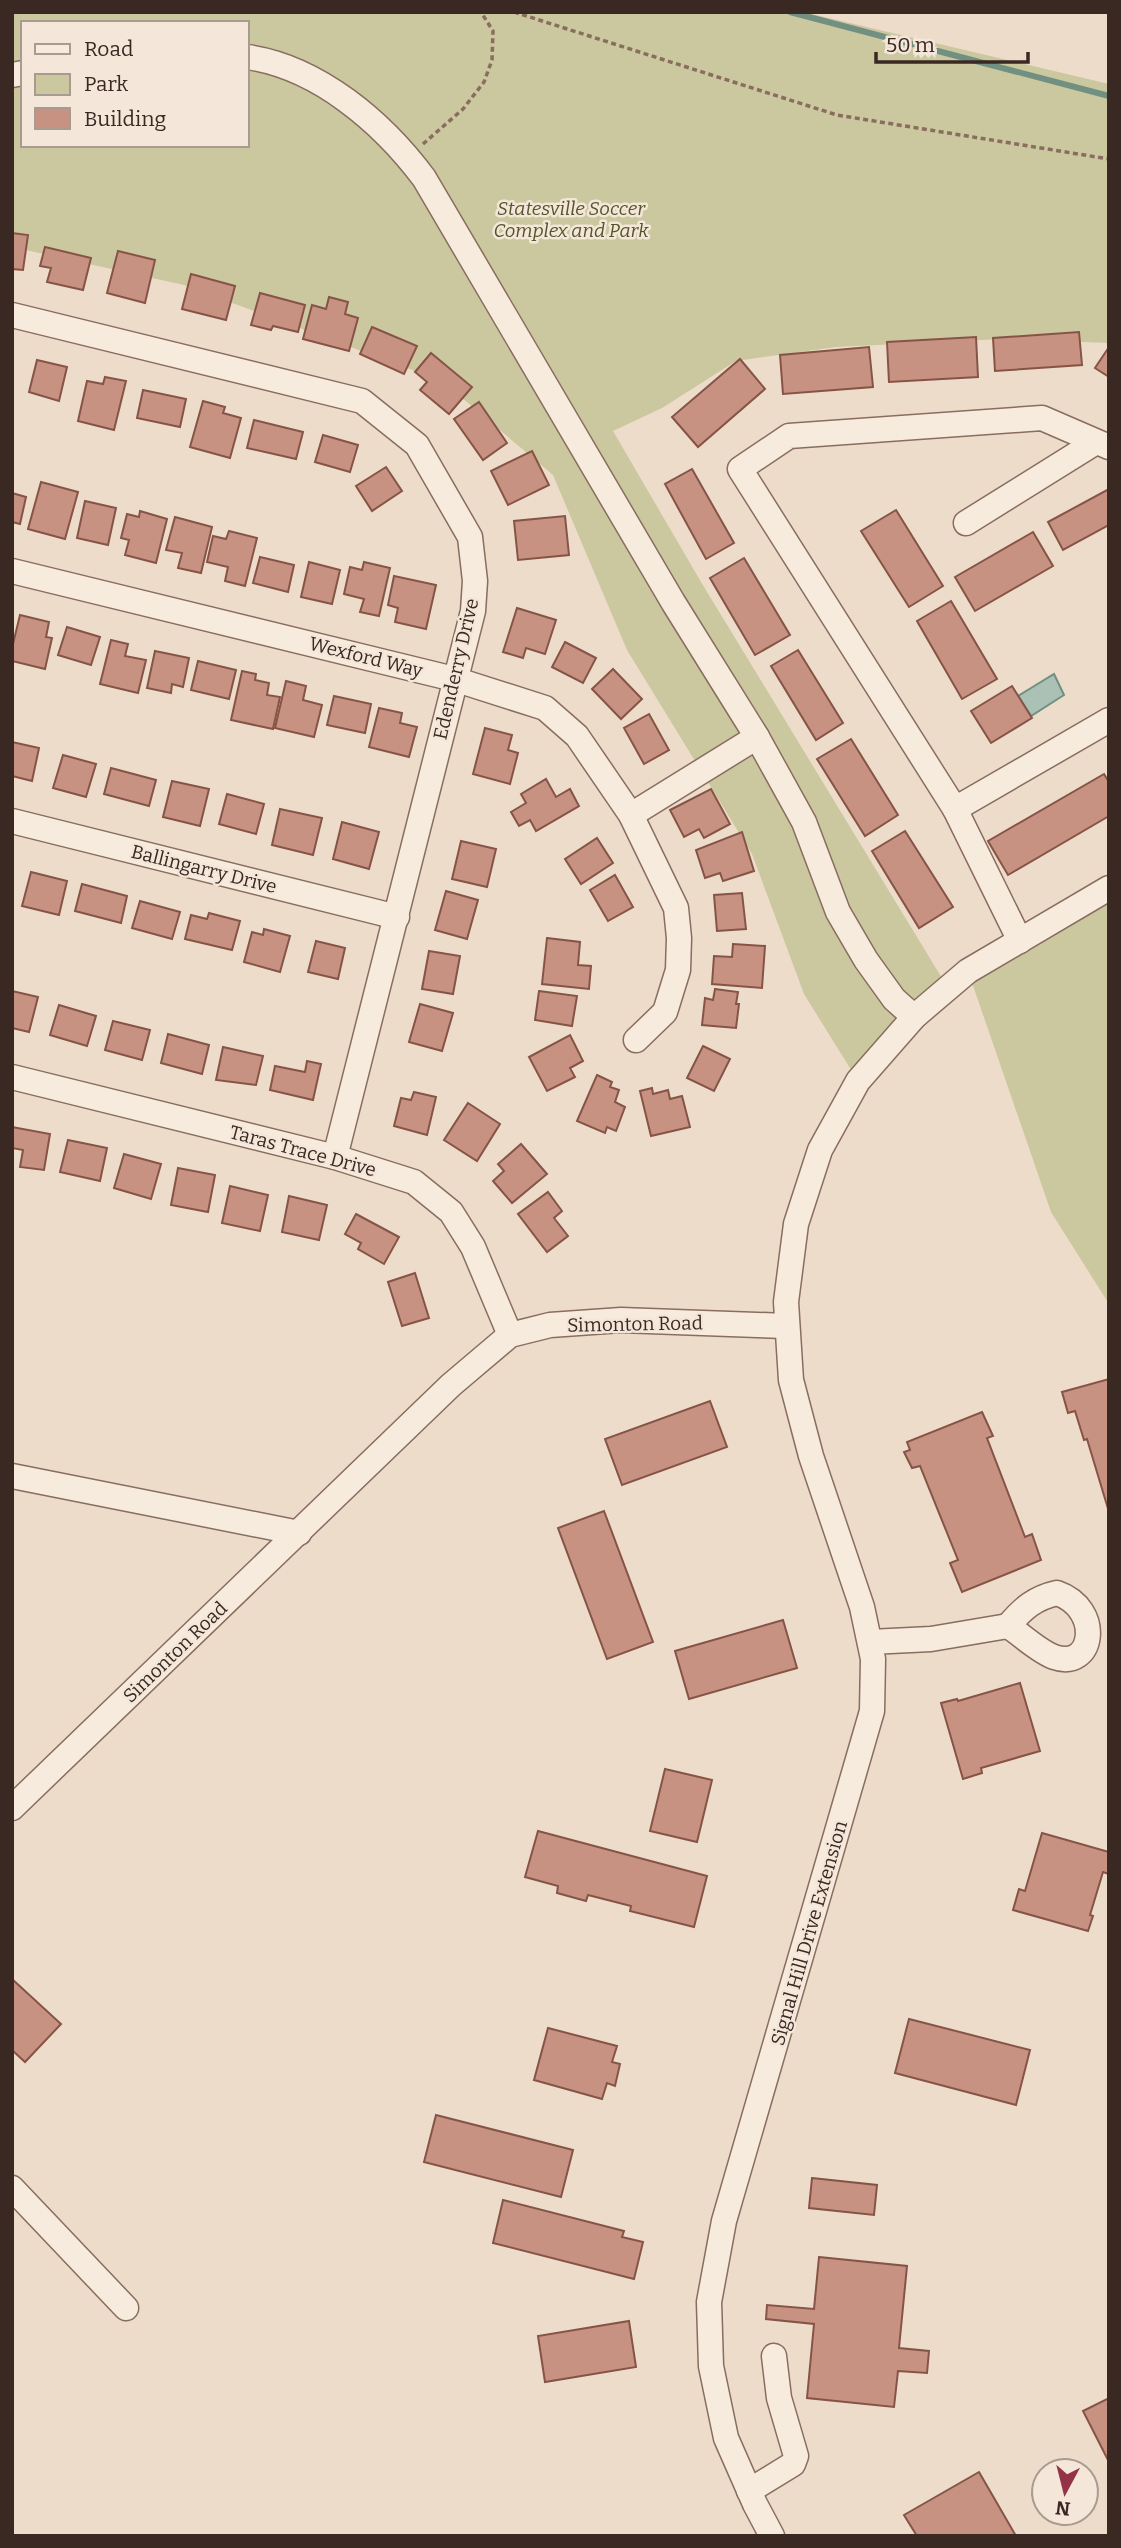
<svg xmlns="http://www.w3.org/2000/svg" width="1121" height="2548" viewBox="0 0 1121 2548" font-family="Bitter,serif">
<rect width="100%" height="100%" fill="#eddcca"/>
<!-- green -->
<g fill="#cbc79e" fill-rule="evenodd">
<path d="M 12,12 L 803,12 L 1109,84 L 1109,343 L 1003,339 L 836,347 L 736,361 L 662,408 L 613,431 L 701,582 L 948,988 L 858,1081 L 804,994 L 752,854 L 627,650 L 553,475 L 442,381 L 184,285 L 12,247 ZM 23,23 L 247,23 L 247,145 L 23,145 Z"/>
<path d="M 1109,884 L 1109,1304 L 1051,1212 L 968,971 Z"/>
</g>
<!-- water -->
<path fill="#abc1b6" stroke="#719082" stroke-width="2" d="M 1054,674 L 1064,695 L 1031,716 L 1018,696 Z"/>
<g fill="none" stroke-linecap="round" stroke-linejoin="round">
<!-- stream -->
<path stroke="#719082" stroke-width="6" d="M 790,12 L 1109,96"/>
</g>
<!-- building -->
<g fill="#c89283" stroke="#865447" stroke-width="2">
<path d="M 12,233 L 28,235 L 23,270 L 12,269 Z"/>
<path d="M 45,247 L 91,258 L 83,290 L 47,282 L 51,268 L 40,266 Z"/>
<path d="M 118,251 L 155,260 L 145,303 L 107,293 Z"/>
<path d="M 191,274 L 235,286 L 226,320 L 182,309 Z"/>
<path d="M 260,293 L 305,305 L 298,332 L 273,326 L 271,330 L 251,325 Z"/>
<path d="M 329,297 L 348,302 L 345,314 L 358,318 L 349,351 L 303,339 L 312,305 L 326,309 Z"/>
<path d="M 372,327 L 417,346 L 404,374 L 360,354 Z"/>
<path d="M 1079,332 L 1082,365 L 995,371 L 993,338 Z"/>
<path d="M 976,337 L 978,377 L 889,382 L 887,342 Z"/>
<path d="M 869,347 L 873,387 L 783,394 L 780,355 Z"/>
<path d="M 1109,347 L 1109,377 L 1095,368 Z"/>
<path d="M 431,353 L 472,387 L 449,414 L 420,390 L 427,382 L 415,372 Z"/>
<path d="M 740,359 L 765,389 L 698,447 L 672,417 Z"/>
<path d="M 37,360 L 67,367 L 59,401 L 29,392 Z"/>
<path d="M 105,377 L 126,381 L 114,430 L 78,421 L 87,381 L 103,384 Z"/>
<path d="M 143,390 L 186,399 L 180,427 L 137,418 Z"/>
<path d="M 203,401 L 225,407 L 223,413 L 241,418 L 230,458 L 190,447 Z"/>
<path d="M 479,402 L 507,443 L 483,460 L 454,419 Z"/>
<path d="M 254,420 L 303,432 L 296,459 L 247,448 Z"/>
<path d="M 323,435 L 358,445 L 350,472 L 315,462 Z"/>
<path d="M 532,451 L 549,485 L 508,505 L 491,471 Z"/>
<path d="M 386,467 L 402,491 L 372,511 L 356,486 Z"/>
<path d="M 692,469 L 734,543 L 706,559 L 665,484 Z"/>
<path d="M 41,482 L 78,492 L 65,539 L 28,529 Z"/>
<path d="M 1109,489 L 1109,525 L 1063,550 L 1048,522 Z"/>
<path d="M 12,493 L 26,497 L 20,524 L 12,522 Z"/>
<path d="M 85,501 L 116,508 L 108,545 L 77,538 Z"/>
<path d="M 896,510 L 943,586 L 909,607 L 861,531 Z"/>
<path d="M 140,511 L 167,519 L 156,563 L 125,555 L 129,540 L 121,538 L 127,514 L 139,517 Z"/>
<path d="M 565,516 L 569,555 L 518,560 L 514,521 Z"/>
<path d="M 175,517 L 212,527 L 201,573 L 178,568 L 182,553 L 166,550 Z"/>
<path d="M 229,531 L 257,538 L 245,586 L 225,581 L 228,567 L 207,562 L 213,536 L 226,539 Z"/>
<path d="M 1033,532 L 1053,566 L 975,611 L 955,577 Z"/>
<path d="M 260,557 L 294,565 L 288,592 L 253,583 Z"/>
<path d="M 744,558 L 790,635 L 755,655 L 710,578 Z"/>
<path d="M 309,562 L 340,570 L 332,604 L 301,597 Z"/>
<path d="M 364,562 L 390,568 L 379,616 L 360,612 L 364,599 L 344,594 L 350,567 L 362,570 Z"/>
<path d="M 394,576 L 436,585 L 426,629 L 395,622 L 398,608 L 388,605 Z"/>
<path d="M 951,601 L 997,679 L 962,699 L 917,621 Z"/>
<path d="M 517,608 L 556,620 L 545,654 L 526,648 L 523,658 L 503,652 Z"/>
<path d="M 20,615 L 49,622 L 46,637 L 52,638 L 45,669 L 12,661 L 12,648 Z"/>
<path d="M 67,627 L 100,637 L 91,665 L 58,655 Z"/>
<path d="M 111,640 L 128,644 L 125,656 L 146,660 L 138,693 L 100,684 Z"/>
<path d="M 565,642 L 596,658 L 583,683 L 552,667 Z"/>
<path d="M 798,650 L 843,723 L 816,740 L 771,666 Z"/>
<path d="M 155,651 L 189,658 L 183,687 L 172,684 L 171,693 L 147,688 Z"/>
<path d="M 198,661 L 236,670 L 229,699 L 191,690 Z"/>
<path d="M 613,669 L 642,699 L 621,719 L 592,689 Z"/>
<path d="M 242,671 L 256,674 L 255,680 L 269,683 L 267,695 L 280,697 L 273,729 L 231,720 Z"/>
<path d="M 286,681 L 306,686 L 303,700 L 322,705 L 314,737 L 275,728 Z"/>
<path d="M 1012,686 L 1032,718 L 991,743 L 971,711 Z"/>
<path d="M 334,696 L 371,704 L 365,733 L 327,725 Z"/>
<path d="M 379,708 L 402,713 L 400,723 L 417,727 L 409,757 L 369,747 Z"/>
<path d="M 649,714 L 669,750 L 644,764 L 624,728 Z"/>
<path d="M 485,728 L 512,735 L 508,750 L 518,753 L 510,784 L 473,774 Z"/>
<path d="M 851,739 L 898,815 L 865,836 L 817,759 Z"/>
<path d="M 12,742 L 39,748 L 32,781 L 12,776 Z"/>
<path d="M 63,755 L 96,764 L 86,797 L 53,788 Z"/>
<path d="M 111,768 L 156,780 L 149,806 L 104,794 Z"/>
<path d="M 1104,774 L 1109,782 L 1109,816 L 1008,875 L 988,841 Z"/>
<path d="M 546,779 L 556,797 L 570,789 L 579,806 L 536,831 L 530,820 L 519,826 L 511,812 L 526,803 L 521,794 Z"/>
<path d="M 172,781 L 209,789 L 200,826 L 163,817 Z"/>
<path d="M 711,789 L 730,824 L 704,838 L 699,829 L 684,837 L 670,810 Z"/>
<path d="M 227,794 L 264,804 L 256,834 L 219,824 Z"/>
<path d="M 280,809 L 322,818 L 313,855 L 272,845 Z"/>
<path d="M 342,822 L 379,832 L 369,869 L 333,859 Z"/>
<path d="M 905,831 L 953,907 L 919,928 L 872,851 Z"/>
<path d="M 742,832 L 754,871 L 723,881 L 720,873 L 705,878 L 696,850 Z"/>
<path d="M 597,838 L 613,863 L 581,884 L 565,859 Z"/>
<path d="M 461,841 L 496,849 L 487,887 L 452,879 Z"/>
<path d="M 31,872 L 67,881 L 59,915 L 22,906 Z"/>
<path d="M 615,875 L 633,907 L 608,921 L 590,890 Z"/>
<path d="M 82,884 L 127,896 L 121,923 L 75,911 Z"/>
<path d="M 446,891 L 478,900 L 467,939 L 435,930 Z"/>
<path d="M 742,893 L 746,929 L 717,931 L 714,895 Z"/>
<path d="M 140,901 L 180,912 L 172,939 L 132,928 Z"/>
<path d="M 209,913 L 240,921 L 232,950 L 185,939 L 191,915 L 207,919 Z"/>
<path d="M 264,929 L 290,936 L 280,972 L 244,962 L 252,932 L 263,935 Z"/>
<path d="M 547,938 L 580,942 L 578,965 L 591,966 L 589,989 L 542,984 Z"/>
<path d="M 316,941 L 345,948 L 338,979 L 308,972 Z"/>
<path d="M 733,944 L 765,946 L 762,988 L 712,984 L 714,956 L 732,957 Z"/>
<path d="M 429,951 L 460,956 L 453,994 L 422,989 Z"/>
<path d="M 715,989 L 738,992 L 736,1004 L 739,1004 L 736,1028 L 702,1025 L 705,998 L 713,1000 Z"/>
<path d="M 12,991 L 38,997 L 29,1032 L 12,1028 Z"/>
<path d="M 539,991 L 577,996 L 572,1026 L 535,1020 Z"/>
<path d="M 420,1004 L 453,1013 L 442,1051 L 409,1042 Z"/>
<path d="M 59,1005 L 96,1016 L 87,1046 L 50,1035 Z"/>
<path d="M 113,1021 L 150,1030 L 142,1060 L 105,1050 Z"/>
<path d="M 168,1034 L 209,1045 L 202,1074 L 161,1063 Z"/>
<path d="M 570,1035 L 583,1061 L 570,1068 L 575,1077 L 547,1091 L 529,1057 Z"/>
<path d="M 703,1046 L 730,1059 L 714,1091 L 687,1078 Z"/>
<path d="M 223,1047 L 263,1056 L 256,1085 L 216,1080 Z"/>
<path d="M 307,1061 L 321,1064 L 313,1100 L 270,1090 L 275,1066 L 305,1072 Z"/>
<path d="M 597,1075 L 612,1082 L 610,1087 L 619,1090 L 615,1102 L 625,1107 L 616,1131 L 607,1127 L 605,1133 L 577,1121 Z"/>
<path d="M 652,1088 L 653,1094 L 668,1090 L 670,1099 L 682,1096 L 690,1127 L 651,1136 L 640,1091 Z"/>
<path d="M 414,1092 L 436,1097 L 427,1135 L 394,1126 L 401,1098 L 411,1100 Z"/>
<path d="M 468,1103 L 500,1124 L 477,1161 L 444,1140 Z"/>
<path d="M 12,1127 L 50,1134 L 44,1170 L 20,1167 L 23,1150 L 12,1148 Z"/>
<path d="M 68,1140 L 107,1148 L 100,1181 L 60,1172 Z"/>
<path d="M 521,1144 L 547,1174 L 512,1203 L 493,1181 L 504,1171 L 498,1164 Z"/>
<path d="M 124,1154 L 161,1164 L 151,1199 L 114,1188 Z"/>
<path d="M 178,1168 L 215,1175 L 208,1212 L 171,1205 Z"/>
<path d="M 230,1186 L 268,1195 L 260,1231 L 222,1223 Z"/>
<path d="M 548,1192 L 562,1211 L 554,1218 L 568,1236 L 547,1252 L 518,1214 Z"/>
<path d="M 289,1196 L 327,1205 L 319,1240 L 282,1232 Z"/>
<path d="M 356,1214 L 399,1237 L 384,1264 L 358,1249 L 361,1243 L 345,1234 Z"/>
<path d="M 415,1273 L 429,1318 L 402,1326 L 388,1282 Z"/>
<path d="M 1109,1379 L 1109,1512 L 1087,1439 L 1084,1440 L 1075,1411 L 1068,1413 L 1062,1392 Z"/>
<path d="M 710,1401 L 727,1447 L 622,1485 L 605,1439 Z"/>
<path d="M 982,1412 L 993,1436 L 987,1438 L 1025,1537 L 1032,1534 L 1041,1560 L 962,1592 L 950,1563 L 958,1560 L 920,1466 L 912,1468 L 904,1452 L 910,1450 L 907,1442 Z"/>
<path d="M 604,1511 L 653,1642 L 607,1659 L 558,1528 Z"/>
<path d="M 783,1620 L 797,1668 L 689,1699 L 675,1651 Z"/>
<path d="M 1020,1683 L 1040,1751 L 981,1768 L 982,1773 L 963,1779 L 941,1703 L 957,1699 L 958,1701 Z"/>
<path d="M 665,1769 L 712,1780 L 697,1842 L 650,1831 Z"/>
<path d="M 538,1831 L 707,1876 L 694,1927 L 630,1911 L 631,1906 L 588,1895 L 586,1901 L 557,1893 L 558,1886 L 525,1877 Z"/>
<path d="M 1042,1833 L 1109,1852 L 1109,1874 L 1103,1872 L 1090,1915 L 1093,1916 L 1088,1931 L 1013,1910 L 1019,1889 L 1025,1891 Z"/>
<path d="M 12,1979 L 61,2024 L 25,2062 L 12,2050 Z"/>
<path d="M 909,2019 L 1030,2050 L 1016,2105 L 895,2073 Z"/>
<path d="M 548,2028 L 617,2046 L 612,2062 L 620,2064 L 615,2086 L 607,2083 L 602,2099 L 534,2080 Z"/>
<path d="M 436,2115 L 573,2150 L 561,2197 L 424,2162 Z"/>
<path d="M 812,2178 L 877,2185 L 874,2215 L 809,2208 Z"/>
<path d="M 503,2200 L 624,2231 L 622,2237 L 643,2242 L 634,2279 L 493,2243 Z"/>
<path d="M 819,2257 L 907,2266 L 899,2348 L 929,2351 L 927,2373 L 898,2371 L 894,2407 L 807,2398 L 814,2324 L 766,2319 L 767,2305 L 814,2309 Z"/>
<path d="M 629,2321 L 636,2367 L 545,2382 L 538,2336 Z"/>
<path d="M 1109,2398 L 1109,2462 L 1083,2411 Z"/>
<path d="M 979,2472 L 1016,2536 L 917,2536 L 904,2515 Z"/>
</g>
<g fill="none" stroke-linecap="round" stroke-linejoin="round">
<defs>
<g id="minor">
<path d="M 247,57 C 318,67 382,122 424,178 L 673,602 L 757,737 L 804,822 L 838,912 L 866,960 L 894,999 L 914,1017"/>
<path d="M 12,75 L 23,73"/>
<path d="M 12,315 L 362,401 L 417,445 L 470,537 L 475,581 L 473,611 L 335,1157"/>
<path d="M 1109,447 L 1042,418 L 789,436 L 740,469 L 955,809 L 1109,720"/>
<path d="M 966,523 L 1096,442"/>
<path d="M 12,571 L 454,679 L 545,708 L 577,736 L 631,815 L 676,908 L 679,938 L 678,970 L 665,1012 L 636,1040"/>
<path d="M 955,809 L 1020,941"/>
<path d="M 631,815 L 757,737"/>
<path d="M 12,821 L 397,917"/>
<path d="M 12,1077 L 335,1157 L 414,1182 L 451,1212 L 473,1247 L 510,1335"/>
<path d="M 12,1476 L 299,1533"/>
<path d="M 1057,1593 C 1103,1609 1094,1671 1054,1657 C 1038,1651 1022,1635 1008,1626 C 1023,1608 1035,1598 1057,1593 Z"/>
<path d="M 870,1642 L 931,1639 L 1008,1626"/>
<path d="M 12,1808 L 451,1385 L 510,1335 L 550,1325 L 621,1320 L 786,1326"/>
<path d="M 12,2188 L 126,2308"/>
<path d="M 749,2491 L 793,2464 L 796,2456 L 779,2398 L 774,2356"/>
<path d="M 772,2536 L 755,2504 L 726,2438 L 711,2366 L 709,2302 L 724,2221 L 872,1711 L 873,1659 L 862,1607 L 811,1456 L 791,1380 L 786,1302 L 796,1224 L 820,1150 L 858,1081 L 914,1017 L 968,971 L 1109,888"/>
</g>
</defs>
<!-- minor casing -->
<use href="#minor" stroke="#896d5f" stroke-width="27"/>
<!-- path -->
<g stroke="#896d5f" stroke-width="3.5" stroke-dasharray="5 3.5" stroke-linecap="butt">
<path d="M 514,12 L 837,115 L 1109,159"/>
<path d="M 423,144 L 463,109 L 484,82 L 492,60 L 493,31 L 481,12"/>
</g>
<!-- minor -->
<use href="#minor" stroke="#f7ebde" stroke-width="24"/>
</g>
<g text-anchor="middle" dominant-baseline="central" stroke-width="5" stroke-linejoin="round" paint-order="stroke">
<!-- park labels -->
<g font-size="19" font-style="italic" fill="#53552a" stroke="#f4e7da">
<text x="571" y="208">Statesville Soccer<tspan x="571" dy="22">Complex and Park</tspan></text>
</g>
<!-- street labels -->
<g font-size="19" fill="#3a2922" stroke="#f4e7da">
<text transform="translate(366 657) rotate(14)">Wexford Way</text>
<text transform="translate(456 669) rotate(-77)">Edenderry Drive</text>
<text transform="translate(204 869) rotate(14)">Ballingarry Drive</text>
<text transform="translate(303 1151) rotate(15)">Taras Trace Drive</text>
<text transform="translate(635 1324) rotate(-1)">Simonton Road</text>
<text transform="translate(175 1652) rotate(-44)">Simonton Road</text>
<text transform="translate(809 1933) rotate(-74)">Signal Hill Drive Extension</text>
</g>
</g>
<!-- border -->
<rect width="1121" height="2548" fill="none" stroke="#3a2922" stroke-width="28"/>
<!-- legend -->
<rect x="21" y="21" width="228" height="126" fill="#f4e7da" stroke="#aa9b90" stroke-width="2"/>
<rect x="35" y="44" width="35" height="10" fill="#f7ebde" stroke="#aa9b90" stroke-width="2"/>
<text x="84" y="56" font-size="21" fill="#3a2922">Road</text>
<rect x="35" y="74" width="35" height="21" fill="#cbc79e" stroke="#aa9b90" stroke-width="2"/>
<text x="84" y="91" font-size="21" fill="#3a2922">Park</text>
<rect x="35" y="108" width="35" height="21" fill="#c89283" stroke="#aa9b90" stroke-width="2"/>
<text x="84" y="126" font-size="21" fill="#3a2922">Building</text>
<!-- north arrow -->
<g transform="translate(1065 2492) rotate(187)"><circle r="33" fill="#f4e7da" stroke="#aa9b90" stroke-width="2"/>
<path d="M0-5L12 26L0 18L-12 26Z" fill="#943347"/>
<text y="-10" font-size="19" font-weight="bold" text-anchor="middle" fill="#3a2922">N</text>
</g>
<!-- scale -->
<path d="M876 52v10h152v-10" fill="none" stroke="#3a2922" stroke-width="3.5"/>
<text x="886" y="52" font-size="21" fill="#3a2922" stroke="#f4e7da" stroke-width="5" paint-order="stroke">50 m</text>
</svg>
